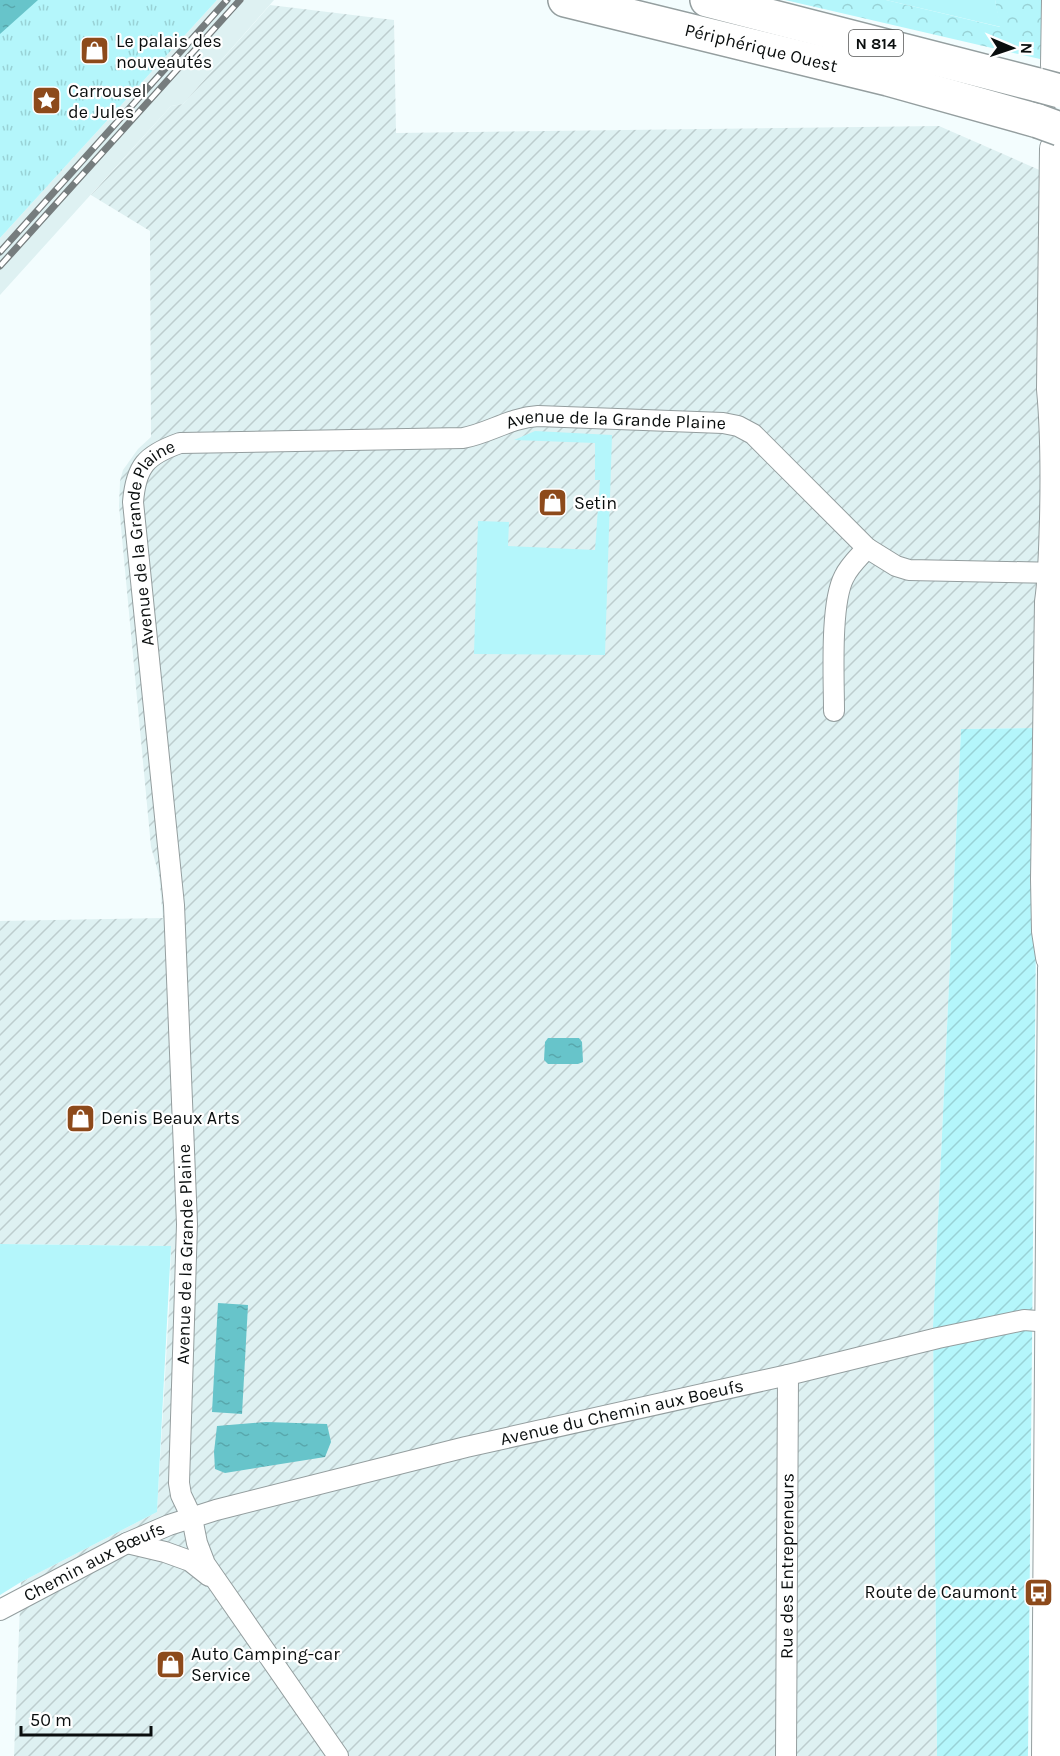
<svg xmlns="http://www.w3.org/2000/svg" width="1060" height="1756" viewBox="0 0 1060 1756" font-family="Karla,sans-serif">
<defs>
<pattern id="industrial-furrows" width="10" height="10" patternUnits="userSpaceOnUse" patternTransform="scale(1.5)"><rect width="10" height="10" fill="#def1f2"/><path d="M-1 1l2-2M0 10L10 0M9 11l2-2" fill="none" stroke="#bdcdce"/></pattern>
<pattern id="forest-crowns" width="20" height="18" patternUnits="userSpaceOnUse" patternTransform="scale(1.5)"><rect width="20" height="18" fill="#b4f6fb"/><path d="M2 6a3 3 0 1 1 6 0M12 15a3 3 0 1 1 6 0" fill="none" stroke="#99d2d6"/></pattern>
<pattern id="park-tufts" width="24" height="20" patternUnits="userSpaceOnUse" patternTransform="scale(1.5)"><rect width="24" height="20" fill="#b4f6fb"/><path d="M3 7l-1-3M5 7V3M7 7l1-3M15 17l-1-3M17 17v-4M19 17l1-3" fill="none" stroke="#99d2d6"/></pattern>
<pattern id="garden-furrows" width="10" height="10" patternUnits="userSpaceOnUse" patternTransform="scale(1.5)"><rect width="10" height="10" fill="#b4f6fb"/><path d="M-1 1l2-2M0 10L10 0M9 11l2-2" fill="none" stroke="#99d2d6"/></pattern>
<pattern id="water-ripples" width="26" height="14" patternUnits="userSpaceOnUse" patternTransform="scale(1.5)"><rect width="26" height="14" fill="#67c4ca"/><path d="M2 4q2-2 4 0t4 0M15 11q2-2 4 0t4 0" fill="none" stroke="#58a7ac"/></pattern>
</defs>
<rect width="100%" height="100%" fill="#f3fdfe"/>
<!-- built -->
<path fill="#def1f2" d="M 217,0 L 274,0 L 183,104 L 171,106 L 0,295 L 0,238 Z"/>
<!-- industrial -->
<path fill="url(#industrial-furrows)" d="M 270,5 L 394,20 L 396,133 L 939,126 L 1060,179 L 1038,728 L 961,729 L 933,1326 L 937,1756 L 14,1756 L 21,1582 L 157,1512 L 170,1291 L 171,1246 L 0,1244 L 0,921 L 163,918 L 159,875 L 151,847 L 119,506 L 120,481 L 123,470 L 138,449 L 151,437 L 150,231 L 91,195 L 171,106 L 183,104 Z"/>
<!-- grass -->
<g fill="#b4f6fb">
<path d="M 886,0 L 995,0 L 1001,27 Z"/>
<path d="M 535,431 L 612,435 L 605,655 L 474,654 L 478,521 L 509,522 L 508,546 L 595,550 L 600,480 L 595,480 L 595,443 L 514,440 Z"/>
<path d="M 0,1244 L 171,1246 L 157,1512 L 21,1582 L 0,1595 Z"/>
</g>
<!-- forest -->
<path fill="url(#forest-crowns)" d="M 785,0 L 886,0 L 1000,27 L 995,0 L 1050,0 L 1050,29 L 1040,59 Z"/>
<!-- park -->
<path fill="url(#park-tufts)" d="M 0,0 L 217,0 L 0,238 Z"/>
<!-- garden -->
<path fill="url(#garden-furrows)" d="M 1038,728 L 1028,1756 L 937,1756 L 933,1326 L 961,729 Z"/>
<!-- water -->
<g fill="url(#water-ripples)">
<path d="M 0,0 L 38,0 L 0,34 Z"/>
<path d="M 548,1038 L 579,1038 L 582,1042 L 583,1062 L 578,1064 L 548,1064 L 544,1060 L 545,1042 Z"/>
<path d="M 218,1303 L 248,1305 L 242,1414 L 212,1412 Z"/>
<path d="M 266,1422 L 327,1424 L 331,1442 L 325,1457 L 225,1473 L 215,1469 L 214,1452 L 217,1426 Z"/>
</g>
<g fill="none" stroke-linecap="round" stroke-linejoin="round">
<defs>
<g id="street">
<path d="M 834,711 C 834,678 830,604 844,577 C 849,566 859,557 867,548"/>
<path d="M 127,1543 L 165,1552 L 190,1561 L 209,1576"/>
<path id="s1" d="M 0,1610 L 127,1543 L 169,1525 L 216,1510 L 466,1447 L 788,1375 L 938,1338 L 1024,1320 L 1051,1322"/>
<path id="s2" d="M 338,1756 L 205,1564 L 197,1543 L 192,1518 L 181,1495 L 179,1483 L 187,1224 L 174,905 L 133,502 C 136,466 146,455 180,443 L 463,438 C 490,433 509,418 538,416 L 723,423 L 738,426 L 753,434 L 867,548 L 896,566 L 909,570 L 1060,573"/>
<path id="s3" d="M 786,1756 L 788,1375"/>
</g>
<g id="primary">
<path d="M 1057,65 L 1058,0"/>
<path d="M 1052,957 L 1048,931 L 1047,879 L 1051,602 C 1055,574 1055,547 1056,519 C 1057,475 1057,432 1053,389 L 1056,149"/>
<path d="M 1048,1756 L 1054,969 L 1060,934"/>
</g>
<g id="highway">
<path id="s4" d="M 565,0 L 888,79 L 1038,121"/>
<path d="M 707,0 L 1038,85"/>
</g>
</defs>
<!-- street casing -->
<use href="#street" stroke="#949e9f" stroke-width="22"/>
<!-- primary casing -->
<use href="#primary" stroke="#949e9f" stroke-width="34"/>
<!-- highway casing -->
<use href="#highway" stroke="#949e9f" stroke-width="36"/>
<!-- street -->
<use href="#street" stroke="#fff" stroke-width="20"/>
<!-- primary -->
<use href="#primary" stroke="#fff" stroke-width="32"/>
<!-- highway -->
<use href="#highway" stroke="#fff" stroke-width="33"/>
<defs>
<g id="rail">
<path d="M 0,252 L 227,0"/>
<path d="M 0,266 L 240,0"/>
</g>
</defs>
<!-- rail casing -->
<use href="#rail" stroke="#767d7e" stroke-width="7"/>
<!-- rail -->
<use href="#rail" stroke="#fff" stroke-width="4.5" stroke-dasharray="14" stroke-linecap="butt"/>
<defs>
<g id="highway-bridge">
<path d="M 1038,85 L 1060,91"/>
<path d="M 1038,121 L 1060,129"/>
</g>
</defs>
<!-- highway-bridge casing -->
<use href="#highway-bridge" stroke="#949e9f" stroke-width="36" stroke-linecap="butt"/>
<!-- highway-bridge -->
<use href="#highway-bridge" stroke="#fff" stroke-width="33"/>
</g>
<!-- icons -->
<defs>
<symbol id="shop-square" viewBox="-11 -11 22 22"><rect x="-9" y="-9" width="18" height="18" rx="4" fill="#8d4a1b" stroke="#fff"/><path d="M-5-2.5h2.3a2.7 3.5 0 0 1 5.4 0H5L5.5 6h-11ZM-1.5-2.5h3a1.5 2.3 0 0 0-3 0Z" fill="#fff"/></symbol>
<symbol id="sight-square" viewBox="-11 -11 22 22"><rect x="-9" y="-9" width="18" height="18" rx="4" fill="#8d4a1b" stroke="#fff"/><path d="M0-6L1.8-2.2L6-1.7L2.9 1.2L3.7 5.4L0 3.3L-3.7 5.4L-2.9 1.2L-6-1.7L-1.8-2.2Z" fill="#fff"/></symbol>
<symbol id="bus-square" viewBox="-11 -11 22 22"><rect x="-9" y="-9" width="18" height="18" rx="4" fill="#8d4a1b" stroke="#fff"/><path d="M-5-6H5V4H4V6H2V4H-2V6H-4V4H-5ZM-3.5-4V0h7V-4ZM-3.5 1.2v1.5H-2V1.2ZM2 1.2v1.5H3.5V1.2Z" fill="#fff"/></symbol>
</defs>
<g fill-rule="evenodd">
<use href="#shop-square" x="78" y="34" width="33" height="33"/>
<use href="#sight-square" x="30" y="84" width="33" height="33"/>
<use href="#shop-square" x="536" y="486" width="33" height="33"/>
<use href="#shop-square" x="64" y="1102" width="33" height="33"/>
<use href="#bus-square" x="1022" y="1576" width="33" height="33"/>
<use href="#shop-square" x="154" y="1648" width="33" height="33"/>
</g>
<g text-anchor="middle" dominant-baseline="central" stroke-width="4.5" stroke-linejoin="round" paint-order="stroke">
<!-- shield labels -->
<rect fill="#fff" stroke="#545656" stroke-width="1.5" x="849" y="30" width="54" height="26" rx="4.5"/>
<g font-size="16" font-weight="bold" fill="#0a0e0e">
<text x="876" y="43">N 814</text>
</g>
<!-- poi labels -->
<g font-size="18" fill="#0a0e0e" stroke="#fff" text-anchor="start">
<text x="116" y="41">Le palais des<tspan x="116" dy="21">nouveautés</tspan></text>
<text x="68" y="91">Carrousel<tspan x="68" dy="21">de Jules</tspan></text>
<text x="574" y="503">Setin</text>
<text x="101" y="1118">Denis Beaux Arts</text>
<text x="1017" y="1592" text-anchor="end">Route de Caumont</text>
<text x="191" y="1654">Auto Camping-car<tspan x="191" dy="21">Service</tspan></text>
</g>
<!-- street labels -->
<g font-size="18" fill="#0a0e0e" stroke="#fff">
<text stroke="none"><textPath href="#s4" startOffset="202">Périphérique Ouest</textPath></text>
<text stroke="none"><textPath href="#s2" startOffset="1824">Avenue de la Grande Plaine</textPath></text>
<text stroke="none"><textPath href="#s2" startOffset="1268">Avenue de la Grande Plaine</textPath></text>
<text stroke="none"><textPath href="#s2" startOffset="548">Avenue de la Grande Plaine</textPath></text>
<text stroke="none"><textPath href="#s1" startOffset="656">Avenue du Chemin aux Boeufs</textPath></text>
<text stroke="none"><textPath href="#s1" startOffset="106">Chemin aux Bœufs</textPath></text>
<text stroke="none"><textPath href="#s3" startOffset="190">Rue des Entrepreneurs</textPath></text>
</g>
</g>
<!-- north arrow -->
<g transform="translate(1012 48) rotate(92)" stroke="#ffffff" stroke-width="4.5" paint-order="stroke">
<path d="M0-4.5L10 22L0 15L-10 22Z" fill="#0a0e0e"/>
<text y="-9" font-size="16" font-weight="bold" text-anchor="middle" fill="#0a0e0e">N</text>
</g>
<!-- scale -->
<path d="M21 1726v9h130v-9" fill="none" stroke="#0a0e0e" stroke-width="3"/>
<text x="30" y="1726" font-size="18" fill="#0a0e0e" stroke="#ffffff" stroke-width="4.5" paint-order="stroke">50 m</text>
</svg>
